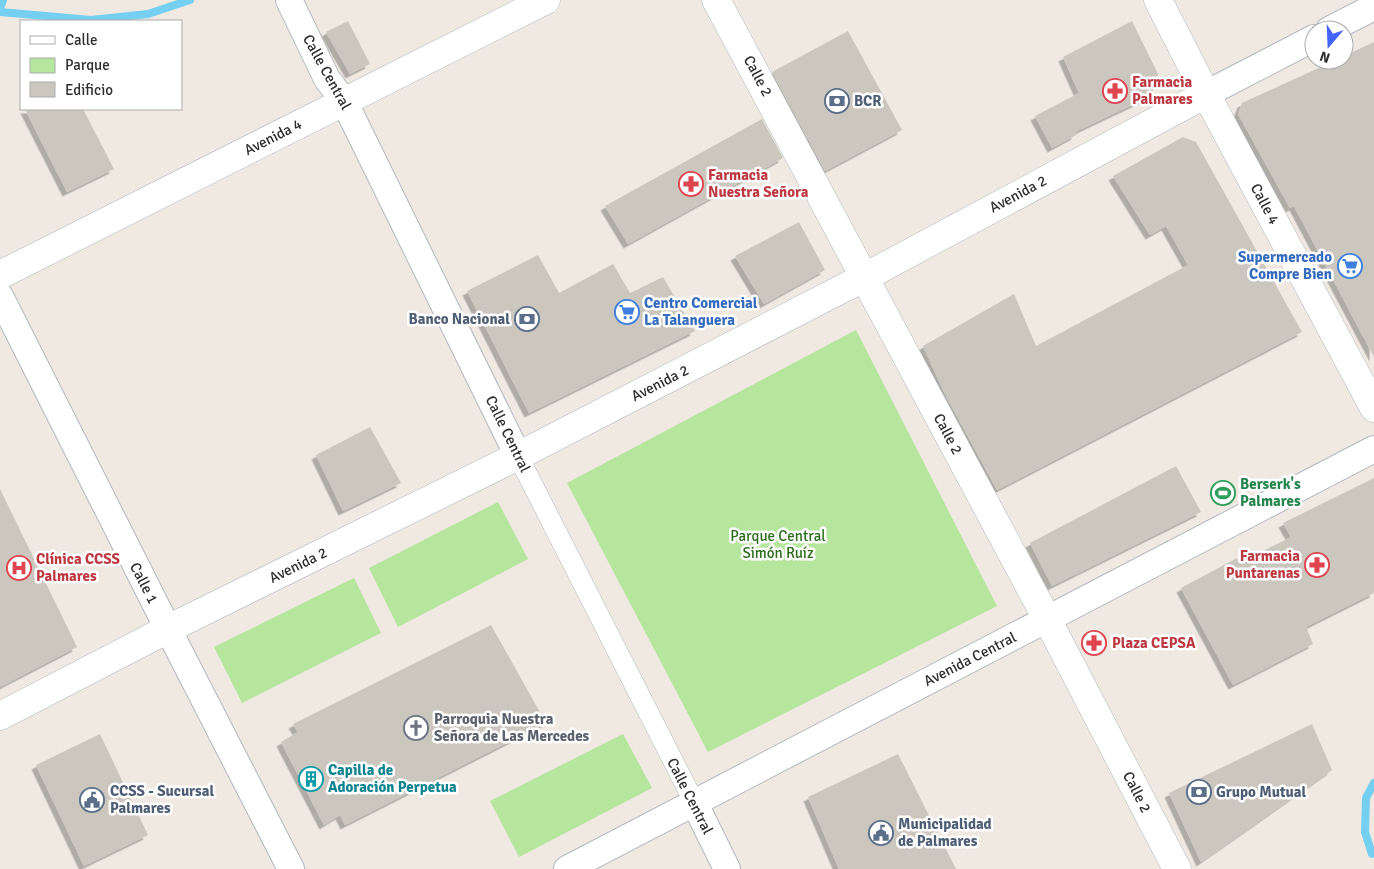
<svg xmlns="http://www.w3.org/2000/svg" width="1374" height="869" viewBox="0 0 1374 869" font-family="Signika,sans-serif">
<defs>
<filter id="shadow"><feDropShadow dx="-4.5" dy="4.5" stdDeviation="0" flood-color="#0004"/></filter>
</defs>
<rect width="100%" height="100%" fill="#efe9e1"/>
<!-- green -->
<g fill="#b6e59e">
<path d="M 856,330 L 997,606 L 708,752 L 567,483 Z"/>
<path d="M 498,502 L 528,559 L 398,627 L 369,568 Z"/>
<path d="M 354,578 L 381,633 L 242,703 L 214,647 Z"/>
<path d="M 623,734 L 652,788 L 519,857 L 490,801 Z"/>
</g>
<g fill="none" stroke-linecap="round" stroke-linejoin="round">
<!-- stream -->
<g stroke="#75cff0" stroke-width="8">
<path d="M 0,8 L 3,0"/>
<path d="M 0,12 L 91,20 L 148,14 L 190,0"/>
<path d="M 1372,854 L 1365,832 L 1366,798 L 1374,783"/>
</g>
</g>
<!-- building -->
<g fill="#cbc7bf" filter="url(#shadow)">
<path d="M 348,21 L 370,64 L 350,74 L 326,32 Z"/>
<path d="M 1132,21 L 1158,74 L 1151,96 L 1075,132 L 1076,135 L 1052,148 L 1035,116 L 1079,93 L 1063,57 Z"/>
<path d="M 848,31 L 902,130 L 825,171 L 772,72 Z"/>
<path d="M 1374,42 L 1374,357 L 1294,206 L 1290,208 L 1238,114 L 1242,103 L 1336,60 L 1344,60 L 1344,56 Z"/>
<path d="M 25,109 L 83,109 L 114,169 L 67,192 Z"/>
<path d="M 762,119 L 783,158 L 628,244 L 605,206 Z"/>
<path d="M 1183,137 L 1196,142 L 1302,332 L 997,490 L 945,394 L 923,346 L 1014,294 L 1036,346 L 1188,265 L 1166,226 L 1150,235 L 1113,176 Z"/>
<path d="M 799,222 L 825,270 L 764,304 L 735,256 Z"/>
<path d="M 538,255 L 559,293 L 613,264 L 630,293 L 663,277 L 695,331 L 529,413 L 467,291 Z"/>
<path d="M 370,427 L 401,483 L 343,511 L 316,455 Z"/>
<path d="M 1176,466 L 1201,512 L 1052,586 L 1030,543 Z"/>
<path d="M 1374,478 L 1374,593 L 1306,627 L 1313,644 L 1233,685 L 1181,588 L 1237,558 L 1239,563 L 1291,537 L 1283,523 Z"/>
<path d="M 0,489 L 77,647 L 0,687 Z"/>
<path d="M 491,625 L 546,723 L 345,825 L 340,815 L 324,825 L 281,742 L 298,732 L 293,724 Z"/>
<path d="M 1312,724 L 1332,770 L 1201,862 L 1169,793 Z"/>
<path d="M 100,734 L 148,835 L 84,866 L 36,765 Z"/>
<path d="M 898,754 L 956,869 L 839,869 L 808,797 Z"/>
</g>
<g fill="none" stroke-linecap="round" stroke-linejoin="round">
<defs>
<path id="pedestrian" d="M 518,456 L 694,802"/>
<g id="minor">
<path d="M 289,0 L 327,79 L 344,101 L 518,456"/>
<path d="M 1329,30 L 1374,7"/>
<path d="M 1206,94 L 1314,38"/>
<path d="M 0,296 L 168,629 L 291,869"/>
<path d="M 694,802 L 727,869"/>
<path d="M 567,869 L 1374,449"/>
</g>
<g id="secondary">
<path d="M 716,0 L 1047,619 L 1177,869"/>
<path d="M 1158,0 L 1206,94 L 1374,408"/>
<path d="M 0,275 L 546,0"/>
<path d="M 0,716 L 168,629 L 518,456 L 863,278 L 1206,94"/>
</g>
</defs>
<!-- pedestrian casing -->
<use href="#pedestrian" stroke="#b4b7c1" stroke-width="21"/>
<!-- minor casing -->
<use href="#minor" stroke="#b4b7c1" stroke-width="28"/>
<!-- secondary casing -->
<use href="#secondary" stroke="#b4b7c1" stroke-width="29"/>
<!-- pedestrian -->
<use href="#pedestrian" stroke="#fff" stroke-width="20"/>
<!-- minor -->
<use href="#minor" stroke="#fff" stroke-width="26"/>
<!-- secondary -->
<use href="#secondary" stroke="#fff" stroke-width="28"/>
</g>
<!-- icons -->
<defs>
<symbol id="pharmacy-ring" viewBox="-11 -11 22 22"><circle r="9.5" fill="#fff" stroke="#e0444e" stroke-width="1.5"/><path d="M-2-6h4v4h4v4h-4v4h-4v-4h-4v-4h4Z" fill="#e0444e"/></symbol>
<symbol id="bank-ring" viewBox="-11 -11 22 22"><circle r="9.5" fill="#fff" stroke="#5c6f8a" stroke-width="1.5"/><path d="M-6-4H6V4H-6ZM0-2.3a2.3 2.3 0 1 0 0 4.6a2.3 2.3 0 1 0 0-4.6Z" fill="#5c6f8a"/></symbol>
<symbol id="supermarket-ring" viewBox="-11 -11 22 22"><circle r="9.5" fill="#fff" stroke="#3f7fe0" stroke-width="1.5"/><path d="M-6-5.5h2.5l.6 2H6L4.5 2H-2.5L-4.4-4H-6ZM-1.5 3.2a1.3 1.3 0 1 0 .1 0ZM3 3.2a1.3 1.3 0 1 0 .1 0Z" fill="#3f7fe0"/></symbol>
<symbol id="stadium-ring" viewBox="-11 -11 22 22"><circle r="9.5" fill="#fff" stroke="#2e9e5b" stroke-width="1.5"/><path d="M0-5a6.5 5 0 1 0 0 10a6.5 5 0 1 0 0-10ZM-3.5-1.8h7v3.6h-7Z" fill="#2e9e5b"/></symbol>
<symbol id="hospital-ring" viewBox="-11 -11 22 22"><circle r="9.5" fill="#fff" stroke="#e0444e" stroke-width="1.5"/><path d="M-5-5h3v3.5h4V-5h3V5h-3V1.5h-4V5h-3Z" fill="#e0444e"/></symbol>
<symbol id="church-ring" viewBox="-11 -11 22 22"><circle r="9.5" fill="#fff" stroke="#6b7280" stroke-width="1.5"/><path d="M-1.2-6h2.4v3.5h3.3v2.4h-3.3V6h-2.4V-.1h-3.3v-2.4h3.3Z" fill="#6b7280"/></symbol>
<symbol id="building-ring" viewBox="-11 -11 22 22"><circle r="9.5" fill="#fff" stroke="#0f9aa8" stroke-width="1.5"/><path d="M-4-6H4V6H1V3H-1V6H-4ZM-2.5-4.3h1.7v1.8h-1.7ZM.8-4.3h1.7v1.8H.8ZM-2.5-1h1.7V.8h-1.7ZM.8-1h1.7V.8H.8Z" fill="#0f9aa8"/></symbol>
<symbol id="civic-ring" viewBox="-11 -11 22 22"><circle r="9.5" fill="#fff" stroke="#5c6f8a" stroke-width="1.5"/><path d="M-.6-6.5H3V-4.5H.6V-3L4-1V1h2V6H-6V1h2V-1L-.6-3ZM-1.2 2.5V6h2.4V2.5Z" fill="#5c6f8a"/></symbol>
</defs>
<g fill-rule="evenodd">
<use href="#pharmacy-ring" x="1101" y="77" width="28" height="28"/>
<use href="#bank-ring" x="823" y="87" width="28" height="28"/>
<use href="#pharmacy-ring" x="677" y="170" width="28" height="28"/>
<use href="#supermarket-ring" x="1336" y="252" width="28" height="28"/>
<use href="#supermarket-ring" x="613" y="298" width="28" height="28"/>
<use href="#bank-ring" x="513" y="305" width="28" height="28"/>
<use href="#stadium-ring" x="1209" y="479" width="28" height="28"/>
<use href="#pharmacy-ring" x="1303" y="551" width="28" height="28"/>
<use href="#hospital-ring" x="5" y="554" width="28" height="28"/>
<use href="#pharmacy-ring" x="1080" y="629" width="28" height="28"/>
<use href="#church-ring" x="402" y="714" width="28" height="28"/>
<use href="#building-ring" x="297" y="765" width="28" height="28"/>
<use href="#bank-ring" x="1185" y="778" width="28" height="28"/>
<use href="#civic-ring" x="78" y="786" width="28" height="28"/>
<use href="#civic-ring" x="867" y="819" width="28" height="28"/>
</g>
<g text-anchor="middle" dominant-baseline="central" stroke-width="5" stroke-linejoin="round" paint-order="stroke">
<!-- street labels -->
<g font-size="15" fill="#2e2e2e" stroke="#fff">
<text transform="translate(327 72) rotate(61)">Calle Central</text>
<text transform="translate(758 76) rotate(62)">Calle 2</text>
<text transform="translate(273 137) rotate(-27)">Avenida 4</text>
<text transform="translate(1018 194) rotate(-28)">Avenida 2</text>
<text transform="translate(1265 204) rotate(62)">Calle 4</text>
<text transform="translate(660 383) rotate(-27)">Avenida 2</text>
<text transform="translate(508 434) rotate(64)">Calle Central</text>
<text transform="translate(948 434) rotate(62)">Calle 2</text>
<text transform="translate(298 565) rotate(-26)">Avenida 2</text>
<text transform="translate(144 583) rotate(63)">Calle 1</text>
<text transform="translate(970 659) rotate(-27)">Avenida Central</text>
<text transform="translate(1137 792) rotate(63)">Calle 2</text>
<text transform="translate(690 796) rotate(63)">Calle Central</text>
</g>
<!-- health labels -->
<g font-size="15" font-weight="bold" fill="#be3a42" stroke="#fff" text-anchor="start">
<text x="1132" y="82">Farmacia<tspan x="1132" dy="17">Palmares</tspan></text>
<text x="708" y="175">Farmacia<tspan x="708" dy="17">Nuestra Señora</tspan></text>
<text x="1300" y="556" text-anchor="end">Farmacia<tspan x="1300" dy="17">Puntarenas</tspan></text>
<text x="36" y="559">Clínica CCSS<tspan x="36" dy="17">Palmares</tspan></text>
<text x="1112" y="643">Plaza CEPSA</text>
</g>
<!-- service labels -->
<g font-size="15" font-weight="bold" fill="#4e5e75" stroke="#fff" text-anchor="start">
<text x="854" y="101">BCR</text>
<text x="510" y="319" text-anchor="end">Banco Nacional</text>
<text x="110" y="791">CCSS - Sucursal<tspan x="110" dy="17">Palmares</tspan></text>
<text x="1216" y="792">Grupo Mutual</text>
<text x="898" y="824">Municipalidad<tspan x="898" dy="17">de Palmares</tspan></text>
</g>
<!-- shop labels -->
<g font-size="15" font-weight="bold" fill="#366cbe" stroke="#fff" text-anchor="end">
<text x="1332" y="257">Supermercado<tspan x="1332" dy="17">Compre Bien</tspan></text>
<text x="644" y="303" text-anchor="start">Centro Comercial<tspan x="644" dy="17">La Talanguera</tspan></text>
</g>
<!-- leisure labels -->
<g font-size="15" font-weight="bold" fill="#27864d" stroke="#fff" text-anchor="start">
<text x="1240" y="484">Berserk's<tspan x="1240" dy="17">Palmares</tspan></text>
</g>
<!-- park labels -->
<g font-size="15" fill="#2c6e1b" stroke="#fff">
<text x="778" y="536">Parque Central<tspan x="778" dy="17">Simón Ruíz</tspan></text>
</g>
<!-- worship labels -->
<g font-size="15" font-weight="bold" fill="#5b616d" stroke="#fff" text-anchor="start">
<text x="434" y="719">Parroquia Nuestra<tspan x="434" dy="17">Señora de Las Mercedes</tspan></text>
</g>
<!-- culture labels -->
<g font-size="15" font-weight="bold" fill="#0d838f" stroke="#fff" text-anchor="start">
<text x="328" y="770">Capilla de<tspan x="328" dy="17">Adoración Perpetua</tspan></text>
</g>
</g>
<!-- legend -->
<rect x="20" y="20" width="162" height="90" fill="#ffffff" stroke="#ababab"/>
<rect x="30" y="36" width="25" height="8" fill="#ffffff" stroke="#ababab"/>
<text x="65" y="45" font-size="15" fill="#2e2e2e">Calle</text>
<rect x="30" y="58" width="25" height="15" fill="#b6e59e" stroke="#ababab"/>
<text x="65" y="70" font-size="15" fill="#2e2e2e">Parque</text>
<rect x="30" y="82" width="25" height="15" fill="#cbc7bf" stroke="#ababab"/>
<text x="65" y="95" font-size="15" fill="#2e2e2e">Edificio</text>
<!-- north arrow -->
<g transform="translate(1329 45) rotate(199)"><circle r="24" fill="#ffffff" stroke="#ababab"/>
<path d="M0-4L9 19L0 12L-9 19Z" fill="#4264fb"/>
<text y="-8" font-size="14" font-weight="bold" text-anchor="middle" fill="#2e2e2e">N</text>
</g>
</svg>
